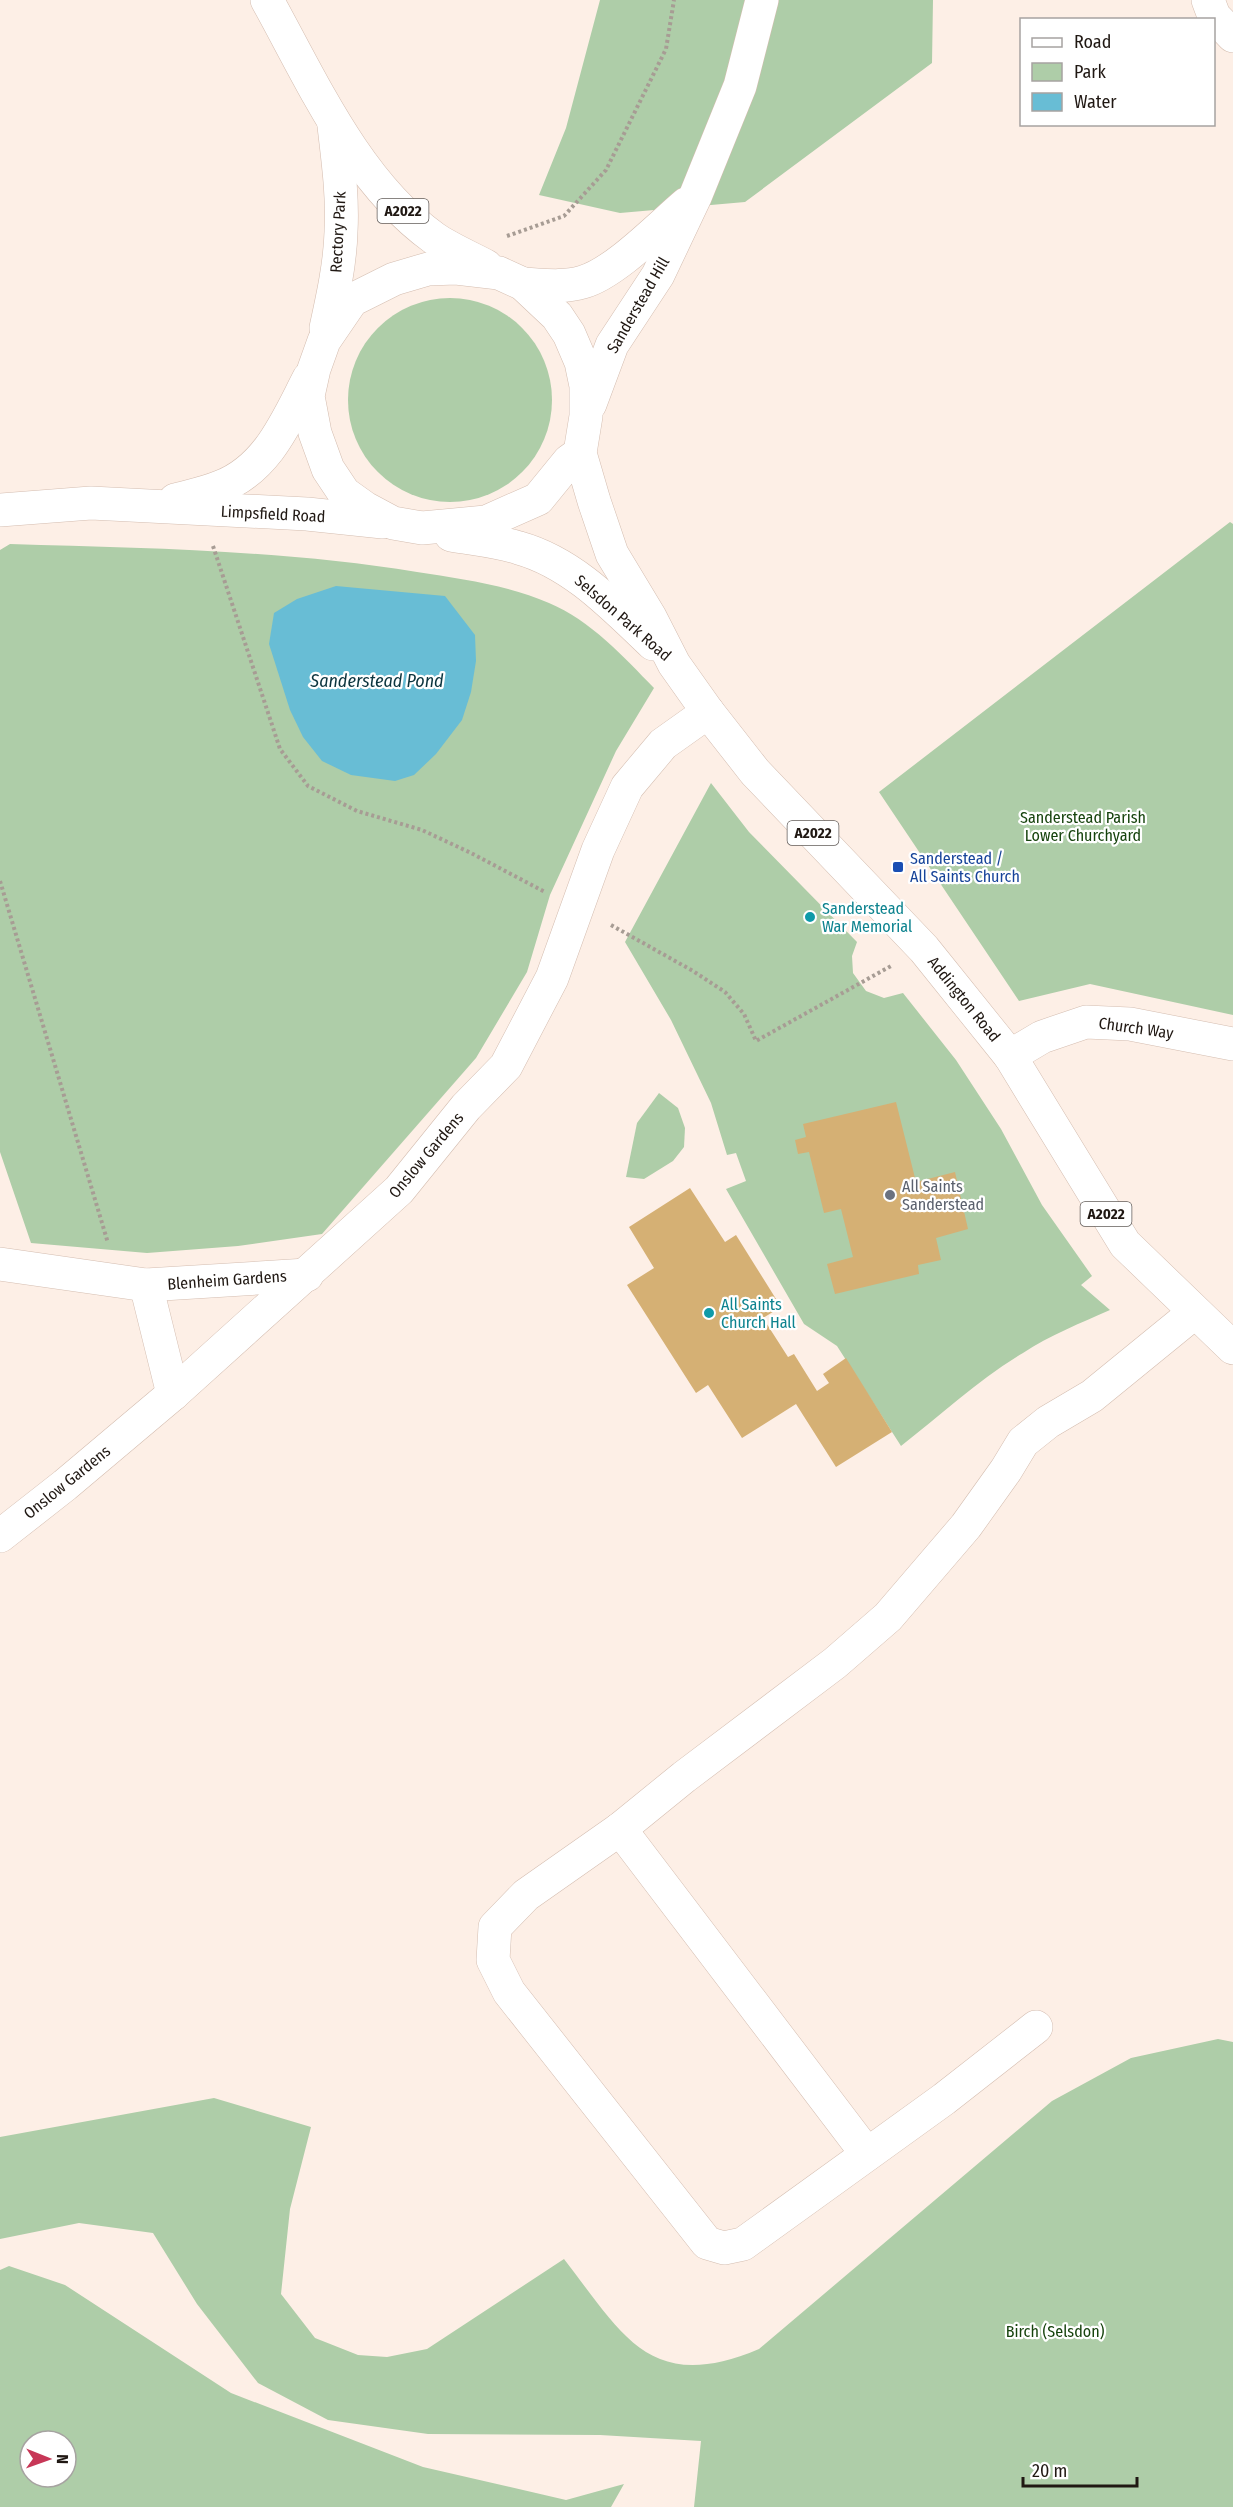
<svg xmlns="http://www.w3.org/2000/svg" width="1233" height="2507" viewBox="0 0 1233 2507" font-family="'Fira Sans Condensed',sans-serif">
<rect width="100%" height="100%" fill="#fdefe6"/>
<!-- green -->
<g fill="#aecda8" fill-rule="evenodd">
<path d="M 600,0 L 933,0 L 932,63 L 745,202 L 620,213 L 539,195 L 566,128 Z"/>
<circle cx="450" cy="400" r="102"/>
<path d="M 1230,522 L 1233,524 L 1233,1015 L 1090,984 L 1019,1001 L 879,792 Z"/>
<path d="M 10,544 C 145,548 283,550 417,572 C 461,579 508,585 549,603 C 590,620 624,657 654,688 L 616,751 L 550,895 L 527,972 L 476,1058 L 322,1234 L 238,1246 L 147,1253 L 31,1243 L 0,1152 L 0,550 Z"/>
<path d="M 711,783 L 749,832 L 857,942 L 852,956 L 853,973 L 866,991 L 884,998 L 903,993 L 956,1060 L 1001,1129 L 1042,1205 L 1092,1276 L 1081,1285 L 1110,1310 C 1081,1323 1050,1335 1023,1353 C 979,1379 941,1415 901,1446 L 837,1346 L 804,1324 L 726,1189 L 746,1181 L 736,1153 L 727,1155 L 711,1103 L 671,1020 L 625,942 Z"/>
<path d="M 659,1093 L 678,1108 L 685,1128 L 684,1147 L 673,1161 L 644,1179 L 626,1177 L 637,1123 Z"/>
<path d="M 1218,2039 L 1233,2042 L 1233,2507 L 694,2507 L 701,2441 L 600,2435 L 428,2434 L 328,2420 L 258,2383 L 197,2304 L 153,2233 L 79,2223 L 0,2239 L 0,2137 L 214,2098 L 311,2127 L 290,2209 L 281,2294 L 315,2338 L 358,2355 L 387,2357 L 427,2349 L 564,2259 C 623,2335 650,2395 759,2349 L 1052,2101 L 1131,2058 Z"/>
<path d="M 9,2266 L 65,2285 L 231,2393 L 423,2467 L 566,2500 L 624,2484 L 611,2507 L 0,2507 L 0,2270 ZM 30,2441 L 66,2441 L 66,2477 L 30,2477 Z"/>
</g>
<!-- water -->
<path fill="#68bdd5" d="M 336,586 L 445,596 L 475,635 L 476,661 L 471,692 L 462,720 L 436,754 L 414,775 L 395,781 L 351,775 L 322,761 L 303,737 L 290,710 L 269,644 L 274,613 L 297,599 Z"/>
<!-- building -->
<g fill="#d5b074">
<path d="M 896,1102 L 916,1182 L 955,1172 L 968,1229 L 936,1238 L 941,1260 L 918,1265 L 919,1274 L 835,1294 L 827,1264 L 853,1257 L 841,1209 L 824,1213 L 809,1152 L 798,1154 L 795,1140 L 806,1137 L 803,1124 Z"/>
<path d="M 690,1188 L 725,1242 L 736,1235 L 781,1307 L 763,1318 L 788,1357 L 794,1354 L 817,1391 L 829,1383 L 823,1374 L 846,1358 L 892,1432 L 836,1467 L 796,1404 L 742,1438 L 708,1385 L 696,1393 L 627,1285 L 654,1268 L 629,1227 Z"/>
</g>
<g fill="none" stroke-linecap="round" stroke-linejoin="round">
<defs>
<g id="minor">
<path d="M 1208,0 L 1214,16 L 1233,36"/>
<path d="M 1010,1056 L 1042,1037 L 1086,1022 L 1130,1024 L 1233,1044"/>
<path d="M 0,1264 L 146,1285 L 307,1275"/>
<path d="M 146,1285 L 173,1394"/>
<path d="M 0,1536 L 65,1485 L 173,1394 L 399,1190 L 466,1107 L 506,1066 L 552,978 L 598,850 L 627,787 L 663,744 L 708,712"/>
<path d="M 620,1829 L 867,2154"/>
<path d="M 1036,2027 L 944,2099 L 743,2244 L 724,2248 L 707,2243 L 509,1992 L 493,1960 L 495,1927 L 526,1895 L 620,1829 L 684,1777 L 835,1663 L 888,1617 L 966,1526 L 1006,1470 L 1023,1442 L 1048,1422 L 1092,1396 L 1195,1312"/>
</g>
<g id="major">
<path d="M 267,0 C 312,81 356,182 434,238 C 450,249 469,257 486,266"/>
<path d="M 523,284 C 543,285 563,288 583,282 C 615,273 660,226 686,204"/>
<path d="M 326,328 C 333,296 340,264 341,232 C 343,196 338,161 334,126"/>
<path d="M 590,404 L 612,345 L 658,275 L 695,197 L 740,86 L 762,0"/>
<path d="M 580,453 L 569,461 L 538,499 L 486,522 L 422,528 L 393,523 L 365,508 L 344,493 L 328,469 L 315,433 L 308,396 L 314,369 L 324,341 L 352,300 L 394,279 L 428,269 L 456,268 L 499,273 L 523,284 L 557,316 L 569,334 L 581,362 L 586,386 L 586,416 L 580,453 L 594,501 L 612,554 L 650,617 L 674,664 L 708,712 L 755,772 L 924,949 L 1010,1056 L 1125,1244 L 1233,1348"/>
<path d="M 175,500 C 190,496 206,493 220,487 C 268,469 287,420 309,378"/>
<path d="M 0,510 L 91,503 L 307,514 L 383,522"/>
<path d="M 451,535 C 473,539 497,541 519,548 C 573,563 614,607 653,644"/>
</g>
</defs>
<!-- minor casing -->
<use href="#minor" stroke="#d4bdb0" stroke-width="34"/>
<!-- major casing -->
<use href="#major" stroke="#d4bdb0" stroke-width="34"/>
<!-- path -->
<g stroke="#a79c94" stroke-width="4" stroke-dasharray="3 3" stroke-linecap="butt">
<path d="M 507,236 L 564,216 L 606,170 L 666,49 L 674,0"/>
<path d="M 213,546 L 280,749 L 308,786 L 357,811 L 422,830 L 471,853 L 545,892"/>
<path d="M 0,881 L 108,1243"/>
<path d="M 611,925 L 693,971 L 725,992 L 744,1014 L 756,1041 L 891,966"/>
</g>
<!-- minor -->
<use href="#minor" stroke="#fff" stroke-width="33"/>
<!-- major -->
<use href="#major" stroke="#fff" stroke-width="33"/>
</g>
<!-- markers -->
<rect fill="#1a4fb4" stroke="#fff" stroke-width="2" x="892" y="861" width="12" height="12" rx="3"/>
<g fill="#0f9aa8" stroke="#fff" stroke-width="2">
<circle cx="810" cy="917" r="6"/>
<circle cx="709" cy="1313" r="6"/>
</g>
<circle fill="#6b7280" stroke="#fff" stroke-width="2" cx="890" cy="1195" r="6"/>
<g text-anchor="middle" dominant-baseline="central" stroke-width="4.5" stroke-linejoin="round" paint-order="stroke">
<!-- shield labels -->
<g fill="#fff" stroke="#635d5a" stroke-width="1.5">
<rect x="377.5" y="199" width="51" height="24" rx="4.5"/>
<rect x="787.5" y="821" width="51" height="24" rx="4.5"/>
<rect x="1080.5" y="1202" width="51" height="24" rx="4.5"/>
</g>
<g font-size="15" font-weight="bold" fill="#201813">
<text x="403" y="211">A2022</text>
<text x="813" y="833">A2022</text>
<text x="1106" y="1214">A2022</text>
</g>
<!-- street labels -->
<g font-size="16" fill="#201813" stroke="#fff">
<text transform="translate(338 232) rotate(-87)">Rectory Park</text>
<text transform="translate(638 305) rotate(-60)">Sanderstead Hill</text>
<text transform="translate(273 514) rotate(3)">Limpsfield Road</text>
<text transform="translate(623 618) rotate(41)">Selsdon Park Road</text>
<text transform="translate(964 999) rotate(51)">Addington Road</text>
<text transform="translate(1136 1028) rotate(8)">Church Way</text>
<text transform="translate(426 1155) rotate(-50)">Onslow Gardens</text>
<text transform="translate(227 1280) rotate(-4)">Blenheim Gardens</text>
<text transform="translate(67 1482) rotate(-39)">Onslow Gardens</text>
</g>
<!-- park labels -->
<g font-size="16" fill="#16430d" stroke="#fff">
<text x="1083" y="817">Sanderstead Parish<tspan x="1083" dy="18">Lower Churchyard</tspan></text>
<text x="1055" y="2331">Birch (Selsdon)</text>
</g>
<!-- transit labels -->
<g font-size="16" fill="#164399" stroke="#fff" text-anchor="start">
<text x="910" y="858">Sanderstead /<tspan x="910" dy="18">All Saints Church</tspan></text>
</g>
<!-- culture labels -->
<g font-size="16" fill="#0d838f" stroke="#fff" text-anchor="start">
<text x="822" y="908">Sanderstead<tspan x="822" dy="18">War Memorial</tspan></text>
<text x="721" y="1304">All Saints<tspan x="721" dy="18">Church Hall</tspan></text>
</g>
<!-- worship labels -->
<g font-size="16" fill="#5b616d" stroke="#fff" text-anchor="start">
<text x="902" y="1186">All Saints<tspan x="902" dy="18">Sanderstead</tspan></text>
</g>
<!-- water labels -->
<g font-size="18" font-style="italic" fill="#0b343e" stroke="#fff">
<text x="377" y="681">Sanderstead Pond</text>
</g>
</g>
<!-- legend -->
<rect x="1020" y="18" width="195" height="108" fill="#ffffff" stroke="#a6a3a1" stroke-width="1.5"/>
<rect x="1032" y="38" width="30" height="9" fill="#ffffff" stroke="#a6a3a1" stroke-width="1.5"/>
<text x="1074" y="48" font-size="18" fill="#201813">Road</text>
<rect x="1032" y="63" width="30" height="18" fill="#aecda8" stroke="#a6a3a1" stroke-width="1.5"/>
<text x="1074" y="78" font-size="18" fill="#201813">Park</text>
<rect x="1032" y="93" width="30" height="18" fill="#68bdd5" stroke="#a6a3a1" stroke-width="1.5"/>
<text x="1074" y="108" font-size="18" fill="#201813">Water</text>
<!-- north arrow -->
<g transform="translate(48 2459) rotate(91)"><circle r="28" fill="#ffffff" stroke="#a6a3a1" stroke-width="1.5"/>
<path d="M0-4.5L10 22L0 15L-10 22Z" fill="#c73757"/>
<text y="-9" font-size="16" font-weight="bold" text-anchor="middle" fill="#201813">N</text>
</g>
<!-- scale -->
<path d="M1023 2477v9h114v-9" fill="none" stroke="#201813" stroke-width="3"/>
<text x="1032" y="2477" font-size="18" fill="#201813" stroke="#ffffff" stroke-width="4.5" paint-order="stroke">20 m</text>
</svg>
